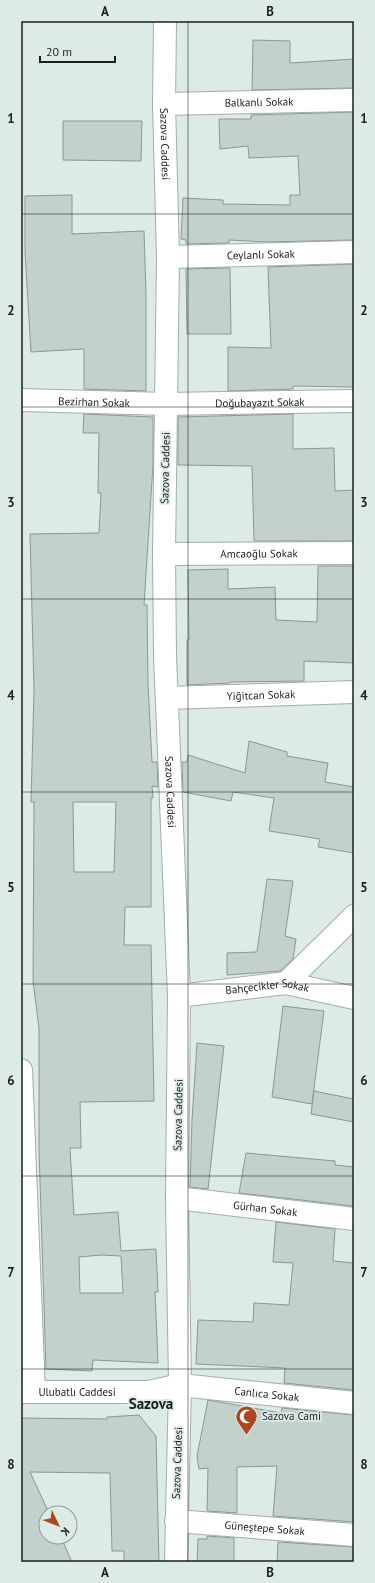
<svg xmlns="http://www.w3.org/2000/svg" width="375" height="1583" viewBox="0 0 375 1583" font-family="'PT Sans',sans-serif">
<rect width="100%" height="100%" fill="#ddebe6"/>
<!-- building -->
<g fill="#c3d1cc" stroke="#8a9793" fill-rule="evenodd">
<path d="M 253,40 L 290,41 L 290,63 L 354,59 L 354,88 L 252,90 Z"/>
<path d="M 354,112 L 354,240 L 267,242 L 229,240 L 229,243 L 186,244 L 186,240 L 181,239 L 183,198 L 223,200 L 223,204 L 290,205 L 290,195 L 300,195 L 298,156 L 249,158 L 248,146 L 220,149 L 219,119 L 251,119 L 251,115 Z"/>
<path d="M 63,121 L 142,121 L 141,161 L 63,160 Z"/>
<path d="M 72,195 L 72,234 L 144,231 L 146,293 L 146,391 L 84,389 L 84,349 L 31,352 L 25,252 L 25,196 Z"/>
<path d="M 354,264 L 354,387 L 293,386 L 293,389 L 228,391 L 228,347 L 271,348 L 268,267 Z"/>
<path d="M 230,268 L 231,334 L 187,334 L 186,269 Z"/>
<path d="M 84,414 L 153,417 L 153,465 L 144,605 L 147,605 L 148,684 L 152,762 L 157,762 L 158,787 L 152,786 L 153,798 L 151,798 L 151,907 L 125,907 L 124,945 L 151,945 L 154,1101 L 80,1102 L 81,1148 L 70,1148 L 74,1215 L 118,1212 L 121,1251 L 156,1249 L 158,1292 L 155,1292 L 158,1363 L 93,1360 L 92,1371 L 46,1369 L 39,1149 L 39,1028 L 33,981 L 34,802 L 31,802 L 34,690 L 30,534 L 99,533 L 101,493 L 98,493 L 99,433 L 83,433 ZM 73,802 L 116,802 L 114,872 L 74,872 ZM 101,1255 L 121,1256 L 123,1293 L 80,1293 L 79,1257 Z"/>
<path d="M 293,414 L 293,449 L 334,448 L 335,491 L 354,490 L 354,541 L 254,541 L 252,466 L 178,465 L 178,417 Z"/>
<path d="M 318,566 L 354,566 L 353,663 L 304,661 L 304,681 L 230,682 L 230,683 L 187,685 L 187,640 L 189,640 L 188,570 L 228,569 L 228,589 L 275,587 L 276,620 L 317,622 Z"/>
<path d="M 249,741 L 287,752 L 287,756 L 328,763 L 325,782 L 354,787 L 354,853 L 318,847 L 320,839 L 269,831 L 274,798 L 233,792 L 231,801 L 183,792 L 182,762 L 187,762 L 188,755 L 245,773 Z"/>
<path d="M 267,879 L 293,881 L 285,936 L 296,939 L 293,959 L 280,971 L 227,975 L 227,953 L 257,952 Z"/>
<path d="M 283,1006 L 324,1011 L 312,1104 L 272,1097 Z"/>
<path d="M 197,1043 L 224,1046 L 208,1189 L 190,1187 L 192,1120 Z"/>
<path d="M 314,1091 L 354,1099 L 354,1122 L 311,1114 Z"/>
<path d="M 246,1153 L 335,1161 L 335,1165 L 354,1167 L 354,1206 L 239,1193 Z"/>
<path d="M 276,1222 L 335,1229 L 333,1261 L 354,1263 L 354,1390 L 284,1383 L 285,1368 L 196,1364 L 198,1320 L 253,1322 L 254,1303 L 289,1305 L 293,1263 L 273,1262 Z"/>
<path d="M 208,1400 L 281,1413 L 282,1408 L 354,1415 L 354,1522 L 273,1516 L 277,1466 L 237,1467 L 237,1513 L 207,1511 L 208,1468 L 199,1469 L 197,1456 Z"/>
<path d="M 139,1415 L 156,1436 L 159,1562 L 124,1562 L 124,1551 L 112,1551 L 110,1473 L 30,1472 L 49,1513 L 46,1513 L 46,1537 L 61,1537 L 72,1562 L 21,1562 L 21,1418 L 107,1419 L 107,1417 Z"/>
<path d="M 207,1536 L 234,1538 L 234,1562 L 197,1562 L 198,1539 L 207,1539 Z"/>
<path d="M 278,1542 L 354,1547 L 354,1562 L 277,1562 Z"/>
</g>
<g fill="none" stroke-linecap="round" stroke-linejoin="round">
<defs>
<g id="minor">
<path id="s1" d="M 165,21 L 164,104 L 168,257 L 164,554 L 165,656 L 179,996 L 177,1198 L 180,1385 L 176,1562"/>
<path id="s2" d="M 164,104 L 354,100"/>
<path id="s3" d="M 168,257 L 354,252"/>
<path id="s4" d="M 21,400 L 166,404 L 354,401"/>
<path id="s5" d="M 164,554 L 354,553"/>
<path id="s6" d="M 167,698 L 354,692"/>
<path d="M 286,983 L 354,916"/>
<path id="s7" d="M 179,996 L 286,983 L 354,998"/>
<path d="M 21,1070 L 34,1392"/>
<path id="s8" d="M 177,1198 L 354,1219"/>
<path id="s9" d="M 21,1392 L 148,1392 L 180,1385 L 354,1403"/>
<path id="s10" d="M 176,1521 L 354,1535"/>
</g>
</defs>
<!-- minor casing -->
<use href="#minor" stroke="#a1aeaa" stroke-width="24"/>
<!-- minor -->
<use href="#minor" stroke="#fff" stroke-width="22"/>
</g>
<!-- grid -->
<path fill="none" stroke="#1a1f1d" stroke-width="1" stroke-opacity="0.55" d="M 188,21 L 188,1562M 21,214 L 354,214M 21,407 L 354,407M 21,599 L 354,599M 21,792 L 354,792M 21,984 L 354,984M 21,1176 L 354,1176M 21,1369 L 354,1369"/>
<!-- icons -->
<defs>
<symbol id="mosque-pin" viewBox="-11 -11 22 30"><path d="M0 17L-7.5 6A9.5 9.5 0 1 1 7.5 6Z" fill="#ad471f" stroke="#ddebe6"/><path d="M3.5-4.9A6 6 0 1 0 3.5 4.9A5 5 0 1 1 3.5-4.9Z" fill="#fff"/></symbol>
</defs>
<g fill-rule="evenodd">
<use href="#mosque-pin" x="234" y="1404" width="25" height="34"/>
</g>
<g text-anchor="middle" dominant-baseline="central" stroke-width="3.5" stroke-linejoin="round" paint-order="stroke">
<!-- street labels -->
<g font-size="11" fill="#1a1f1d" stroke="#ddebe6">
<text stroke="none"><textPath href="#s2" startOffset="95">Balkanlı Sokak</textPath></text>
<text stroke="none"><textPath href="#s1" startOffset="123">Sazova Caddesi</textPath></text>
<text stroke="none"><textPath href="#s3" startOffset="93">Ceylanlı Sokak</textPath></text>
<text stroke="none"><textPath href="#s4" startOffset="73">Bezirhan Sokak</textPath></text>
<text stroke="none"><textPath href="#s4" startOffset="239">Doğubayazıt Sokak</textPath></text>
<text transform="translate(165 468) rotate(-89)">Sazova Caddesi</text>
<text stroke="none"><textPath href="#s5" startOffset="95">Amcaoğlu Sokak</textPath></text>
<text stroke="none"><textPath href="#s6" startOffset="94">Yiğitcan Sokak</textPath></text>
<text stroke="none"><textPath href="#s1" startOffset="771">Sazova Caddesi</textPath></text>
<text stroke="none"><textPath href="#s7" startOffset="89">Bahçecikler Sokak</textPath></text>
<text transform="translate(178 1115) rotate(-89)">Sazova Caddesi</text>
<text stroke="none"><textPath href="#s8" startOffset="89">Gürhan Sokak</textPath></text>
<text stroke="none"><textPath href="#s9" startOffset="56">Ulubatlı Caddesi</textPath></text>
<text stroke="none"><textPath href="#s9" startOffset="247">Canlıca Sokak</textPath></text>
<text transform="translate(177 1463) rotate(-88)">Sazova Caddesi</text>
<text stroke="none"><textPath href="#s10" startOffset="89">Güneştepe Sokak</textPath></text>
</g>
<!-- poi labels -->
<g font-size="11" fill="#1a1f1d" stroke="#ddebe6" text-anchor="start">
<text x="262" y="1416">Sazova Cami</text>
</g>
<!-- district labels -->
<g font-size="15" font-weight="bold" fill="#1a1f1d" stroke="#ddebe6">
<text x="151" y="1403">Sazova</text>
</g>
</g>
<!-- border -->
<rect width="375" height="1583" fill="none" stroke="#ddebe6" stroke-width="44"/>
<!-- north arrow -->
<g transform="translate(58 1525) rotate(133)"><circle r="19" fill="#ddebe6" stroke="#8f9996"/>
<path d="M0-3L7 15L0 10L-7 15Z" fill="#ad471f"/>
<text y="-6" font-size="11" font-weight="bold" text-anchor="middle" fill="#1a1f1d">K</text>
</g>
<!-- scale -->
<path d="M40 56v6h75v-6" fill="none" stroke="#1a1f1d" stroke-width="2"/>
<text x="46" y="56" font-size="12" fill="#1a1f1d" stroke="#ddebe6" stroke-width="3" paint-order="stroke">20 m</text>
<rect x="22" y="22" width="331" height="1539" fill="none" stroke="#1a1f1d" stroke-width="1.5"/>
<g font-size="13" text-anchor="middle" font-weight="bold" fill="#1a1f1d">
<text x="105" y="16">A</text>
<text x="270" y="16">B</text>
<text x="11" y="123">1</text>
<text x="364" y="123">1</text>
<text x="11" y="315">2</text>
<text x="364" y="315">2</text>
<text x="11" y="507">3</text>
<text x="364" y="507">3</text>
<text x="11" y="700">4</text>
<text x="364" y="700">4</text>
<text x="11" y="892">5</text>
<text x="364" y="892">5</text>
<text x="11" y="1085">6</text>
<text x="364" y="1085">6</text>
<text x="11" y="1277">7</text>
<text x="364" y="1277">7</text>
<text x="11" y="1469">8</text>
<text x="364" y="1469">8</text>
<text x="105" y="1577">A</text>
<text x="270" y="1577">B</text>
</g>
</svg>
